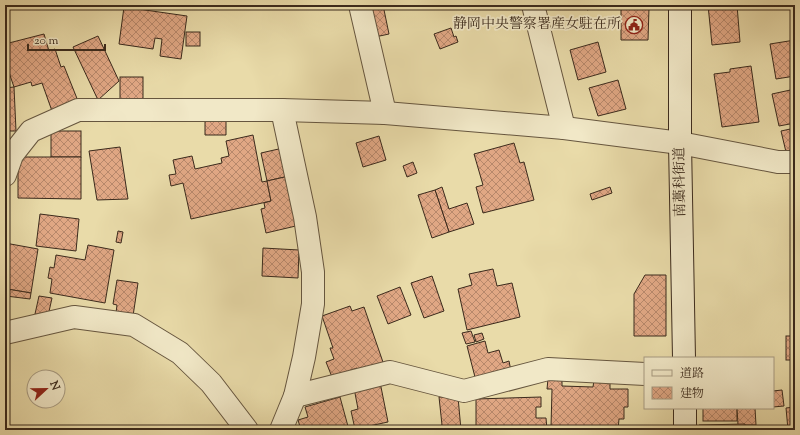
<svg xmlns="http://www.w3.org/2000/svg" width="800" height="435" viewBox="0 0 800 435" font-family="'Sorts Mill Goudy','Noto Serif JP',serif">
<defs>
<pattern id="building-cross-hatch" width="8" height="8" patternUnits="userSpaceOnUse"><rect width="8" height="8" fill="#e0a784"/><path d="M0 0l8 8M0 8l8-8" fill="none" stroke="#b7886b"/></pattern>
</defs>
<rect width="100%" height="100%" fill="#e9dba9"/>
<filter id="stains"><feTurbulence type="fractalNoise" baseFrequency=".005" numOctaves="4"/><feColorMatrix values="0 0 0 0 .2 0 0 0 0 .09 0 0 0 0 .02 0 0 0 .5 -.17"/></filter>
<radialGradient id="worn" r=".72"><stop offset=".6" stop-color="#630" stop-opacity="0"/><stop offset="1" stop-color="#630" stop-opacity=".3"/></radialGradient>
<!-- building -->
<g fill="url(#building-cross-hatch)" stroke="#3b2a1c">
<path d="M 227,5 L 267,5 L 267,7 L 227,9 Z"/>
<path d="M 368,5 L 383,5 L 389,34 L 375,37 Z"/>
<path d="M 585,5 L 604,5 L 587,10 Z"/>
<path d="M 708,5 L 737,5 L 740,42 L 712,45 Z"/>
<path d="M 124,7 L 187,16 L 181,59 L 160,56 L 162,39 L 155,38 L 153,49 L 119,44 Z"/>
<path d="M 621,7 L 649,8 L 648,40 L 621,40 Z"/>
<path d="M 451,28 L 454,37 L 456,36 L 458,42 L 440,49 L 434,34 Z"/>
<rect x="186" y="32" width="14" height="14"/>
<path d="M 44,34 L 49,51 L 55,49 L 61,67 L 64,66 L 78,101 L 52,111 L 42,83 L 32,86 L 31,82 L 14,87 L 5,61 L 5,44 Z"/>
<path d="M 98,36 L 119,81 L 98,100 L 73,47 Z"/>
<path d="M 795,40 L 795,76 L 776,79 L 770,44 Z"/>
<path d="M 598,42 L 606,72 L 578,80 L 570,50 Z"/>
<path d="M 751,66 L 759,122 L 722,127 L 714,74 L 730,72 L 730,69 Z"/>
<rect x="120" y="77" width="23" height="25"/>
<path d="M 618,80 L 626,109 L 598,116 L 589,88 Z"/>
<path d="M 14,87 L 16,131 L 5,131 L 5,88 Z"/>
<path d="M 795,89 L 795,123 L 779,126 L 772,94 Z"/>
<path d="M 205,120 L 226,121 L 226,135 L 205,135 Z"/>
<path d="M 795,128 L 795,150 L 786,152 L 781,131 Z"/>
<rect x="51" y="131" width="30" height="26"/>
<path d="M 253,135 L 262,182 L 267,181 L 271,201 L 191,219 L 183,183 L 171,186 L 169,175 L 176,174 L 173,160 L 192,156 L 195,169 L 222,163 L 221,158 L 229,156 L 226,141 Z"/>
<path d="M 379,136 L 386,160 L 363,167 L 356,143 Z"/>
<path d="M 514,143 L 520,163 L 524,162 L 534,200 L 483,213 L 476,187 L 483,185 L 474,154 Z"/>
<path d="M 120,147 L 128,199 L 97,200 L 89,151 Z"/>
<path d="M 283,148 L 289,176 L 267,181 L 261,153 Z"/>
<path d="M 18,157 L 81,157 L 81,199 L 18,198 Z"/>
<path d="M 413,162 L 417,173 L 407,177 L 403,166 Z"/>
<path d="M 289,176 L 300,225 L 266,233 L 261,209 L 265,208 L 264,203 L 271,201 L 267,181 Z"/>
<path d="M 442,187 L 449,209 L 467,203 L 474,224 L 449,232 L 435,190 Z"/>
<path d="M 610,187 L 612,193 L 592,200 L 590,194 Z"/>
<path d="M 435,190 L 449,232 L 432,238 L 418,195 Z"/>
<path d="M 40,214 L 79,219 L 76,251 L 36,246 Z"/>
<path d="M 118,231 L 123,232 L 121,243 L 116,242 Z"/>
<path d="M 5,243 L 38,249 L 31,293 L 7,289 L 8,284 L 5,284 L 7,269 L 5,269 Z"/>
<path d="M 88,245 L 114,250 L 105,303 L 50,293 L 52,279 L 48,278 L 50,267 L 54,268 L 56,255 L 85,260 Z"/>
<path d="M 263,248 L 299,250 L 298,278 L 262,276 Z"/>
<path d="M 493,269 L 497,286 L 512,283 L 520,317 L 467,330 L 458,289 L 472,285 L 469,274 Z"/>
<path d="M 645,275 L 666,275 L 666,336 L 634,336 L 634,294 Z"/>
<path d="M 432,276 L 444,311 L 424,318 L 411,283 Z"/>
<path d="M 117,280 L 138,283 L 133,316 L 116,313 L 117,305 L 113,304 Z"/>
<path d="M 400,287 L 411,315 L 388,324 L 377,296 Z"/>
<path d="M 7,289 L 31,293 L 30,299 L 6,296 Z"/>
<path d="M 39,296 L 52,298 L 48,316 L 35,314 Z"/>
<path d="M 350,306 L 352,311 L 364,307 L 385,368 L 359,374 L 357,368 L 332,377 L 326,362 L 334,359 L 330,348 L 333,348 L 322,316 Z"/>
<path d="M 471,331 L 475,342 L 466,344 L 462,333 Z"/>
<path d="M 482,333 L 484,339 L 476,342 L 474,335 Z"/>
<rect x="786" y="336" width="9" height="24"/>
<path d="M 485,341 L 488,353 L 499,350 L 503,363 L 509,361 L 511,371 L 476,381 L 467,346 Z"/>
<path d="M 548,379 L 562,379 L 562,386 L 593,387 L 594,380 L 610,381 L 610,389 L 628,389 L 628,407 L 624,407 L 624,419 L 619,419 L 618,430 L 551,427 L 552,389 L 547,389 Z"/>
<path d="M 380,382 L 388,422 L 355,429 L 351,411 L 358,409 L 354,388 Z"/>
<path d="M 782,390 L 784,406 L 773,407 L 773,391 Z"/>
<path d="M 340,397 L 349,430 L 301,430 L 298,420 L 308,417 L 305,407 Z"/>
<path d="M 439,397 L 458,397 L 461,430 L 437,430 L 436,427 L 442,425 Z"/>
<path d="M 541,397 L 541,407 L 536,407 L 536,418 L 546,418 L 547,430 L 476,430 L 476,399 Z"/>
<path d="M 795,407 L 795,430 L 788,430 L 786,408 Z"/>
<rect x="703" y="408" width="34" height="13"/>
<path d="M 737,408 L 755,408 L 756,425 L 738,425 Z"/>
<path d="M 745,424 L 745,429 L 748,430 L 699,430 L 699,425 Z"/>
</g>
<g fill="none" stroke-linecap="round" stroke-linejoin="round">
<defs>
<g id="street">
<path d="M 360,5 L 385,113"/>
<path d="M 533,5 L 564,128"/>
<path d="M 5,175 L 12,155 L 31,131 L 78,110 L 282,110 L 385,113 L 564,128 L 680,143 L 778,162 L 795,162"/>
<path d="M 5,333 L 74,317 L 134,325 L 180,353 L 211,383 L 247,430"/>
<path d="M 295,396 L 390,372 L 464,391 L 548,369 L 645,374"/>
<path d="M 281,430 L 295,396 L 304,357 L 313,304 L 313,272 L 305,217 L 282,110"/>
</g>
<g id="secondary">
<path d="M 680,5 L 680,143 L 684,358"/>
<path d="M 685,408 L 685,430"/>
</g>
</defs>
<!-- street casing -->
<use href="#street" stroke="#66563f" stroke-width="24"/>
<!-- secondary casing -->
<use href="#secondary" stroke="#3b2a1c" stroke-width="24"/>
<!-- street -->
<use href="#street" stroke="#f1e8c7" stroke-width="22"/>
<!-- secondary -->
<use href="#secondary" stroke="#f1e8c7" stroke-width="22"/>
</g>
<!-- icons -->
<defs>
<symbol id="civic-ring" viewBox="-11 -11 22 22"><circle r="9.5" fill="#f1e8c7" stroke="#8f2418" stroke-width="1.5"/><path d="M-.6-6.5H3V-4.5H.6V-3L4-1V1h2V6H-6V1h2V-1L-.6-3ZM-1.2 2.5V6h2.4V2.5Z" fill="#8f2418"/></symbol>
</defs>
<g fill-rule="evenodd">
<use href="#civic-ring" x="624" y="15" width="20" height="20"/>
</g>
<g text-anchor="middle" dominant-baseline="central" stroke-width="3.5" stroke-linejoin="round" paint-order="stroke">
<!-- poi labels -->
<g font-size="14" fill="#3b2a1c" stroke="#f1e8c7" text-anchor="end">
<text x="621" y="25">静岡中央警察署産女駐在所</text>
</g>
<!-- street labels -->
<g font-size="14" fill="#3b2a1c" stroke="#f1e8c7">
<text transform="translate(681 182) rotate(-91)">南藁科街道</text>
</g>
</g>
<!-- margin -->
<rect width="800" height="435" fill="none" stroke="#e9dba9" stroke-width="20"/>
<rect x="6" y="6" width="788" height="423" fill="none" stroke="#3b2a1c" stroke-width="2"/>
<rect x="10" y="10" width="780" height="415" fill="none" stroke="#3b2a1c"/>
<!-- legend -->
<rect x="644" y="357" width="130" height="52" fill="#f1e8c7" stroke="#a89c83"/>
<rect x="652" y="370" width="20" height="6" fill="#f1e8c7" stroke="#a89c83"/>
<text x="680" y="377" font-size="12" fill="#3b2a1c">道路</text>
<rect x="652" y="387" width="20" height="12" fill="url(#building-cross-hatch)" stroke="#a89c83"/>
<text x="680" y="397" font-size="12" fill="#3b2a1c">建物</text>
<!-- north arrow -->
<g transform="translate(46 389) rotate(68)"><circle r="19" fill="#f1e8c7" stroke="#a89c83"/>
<path d="M0-3L7 15L0 10L-7 15Z" fill="#8f2418"/>
<text y="-6" font-size="11" font-weight="bold" text-anchor="middle" fill="#3b2a1c">N</text>
</g>
<!-- scale -->
<path d="M28 44v6h77v-6" fill="none" stroke="#3b2a1c" stroke-width="2"/>
<text x="34" y="44" font-size="12" fill="#3b2a1c" stroke="#f1e8c7" stroke-width="3" paint-order="stroke">20 m</text>
<rect width="100%" height="100%" filter="url(#stains)"/>
<rect width="100%" height="100%" fill="url(#worn)"/>
</svg>
